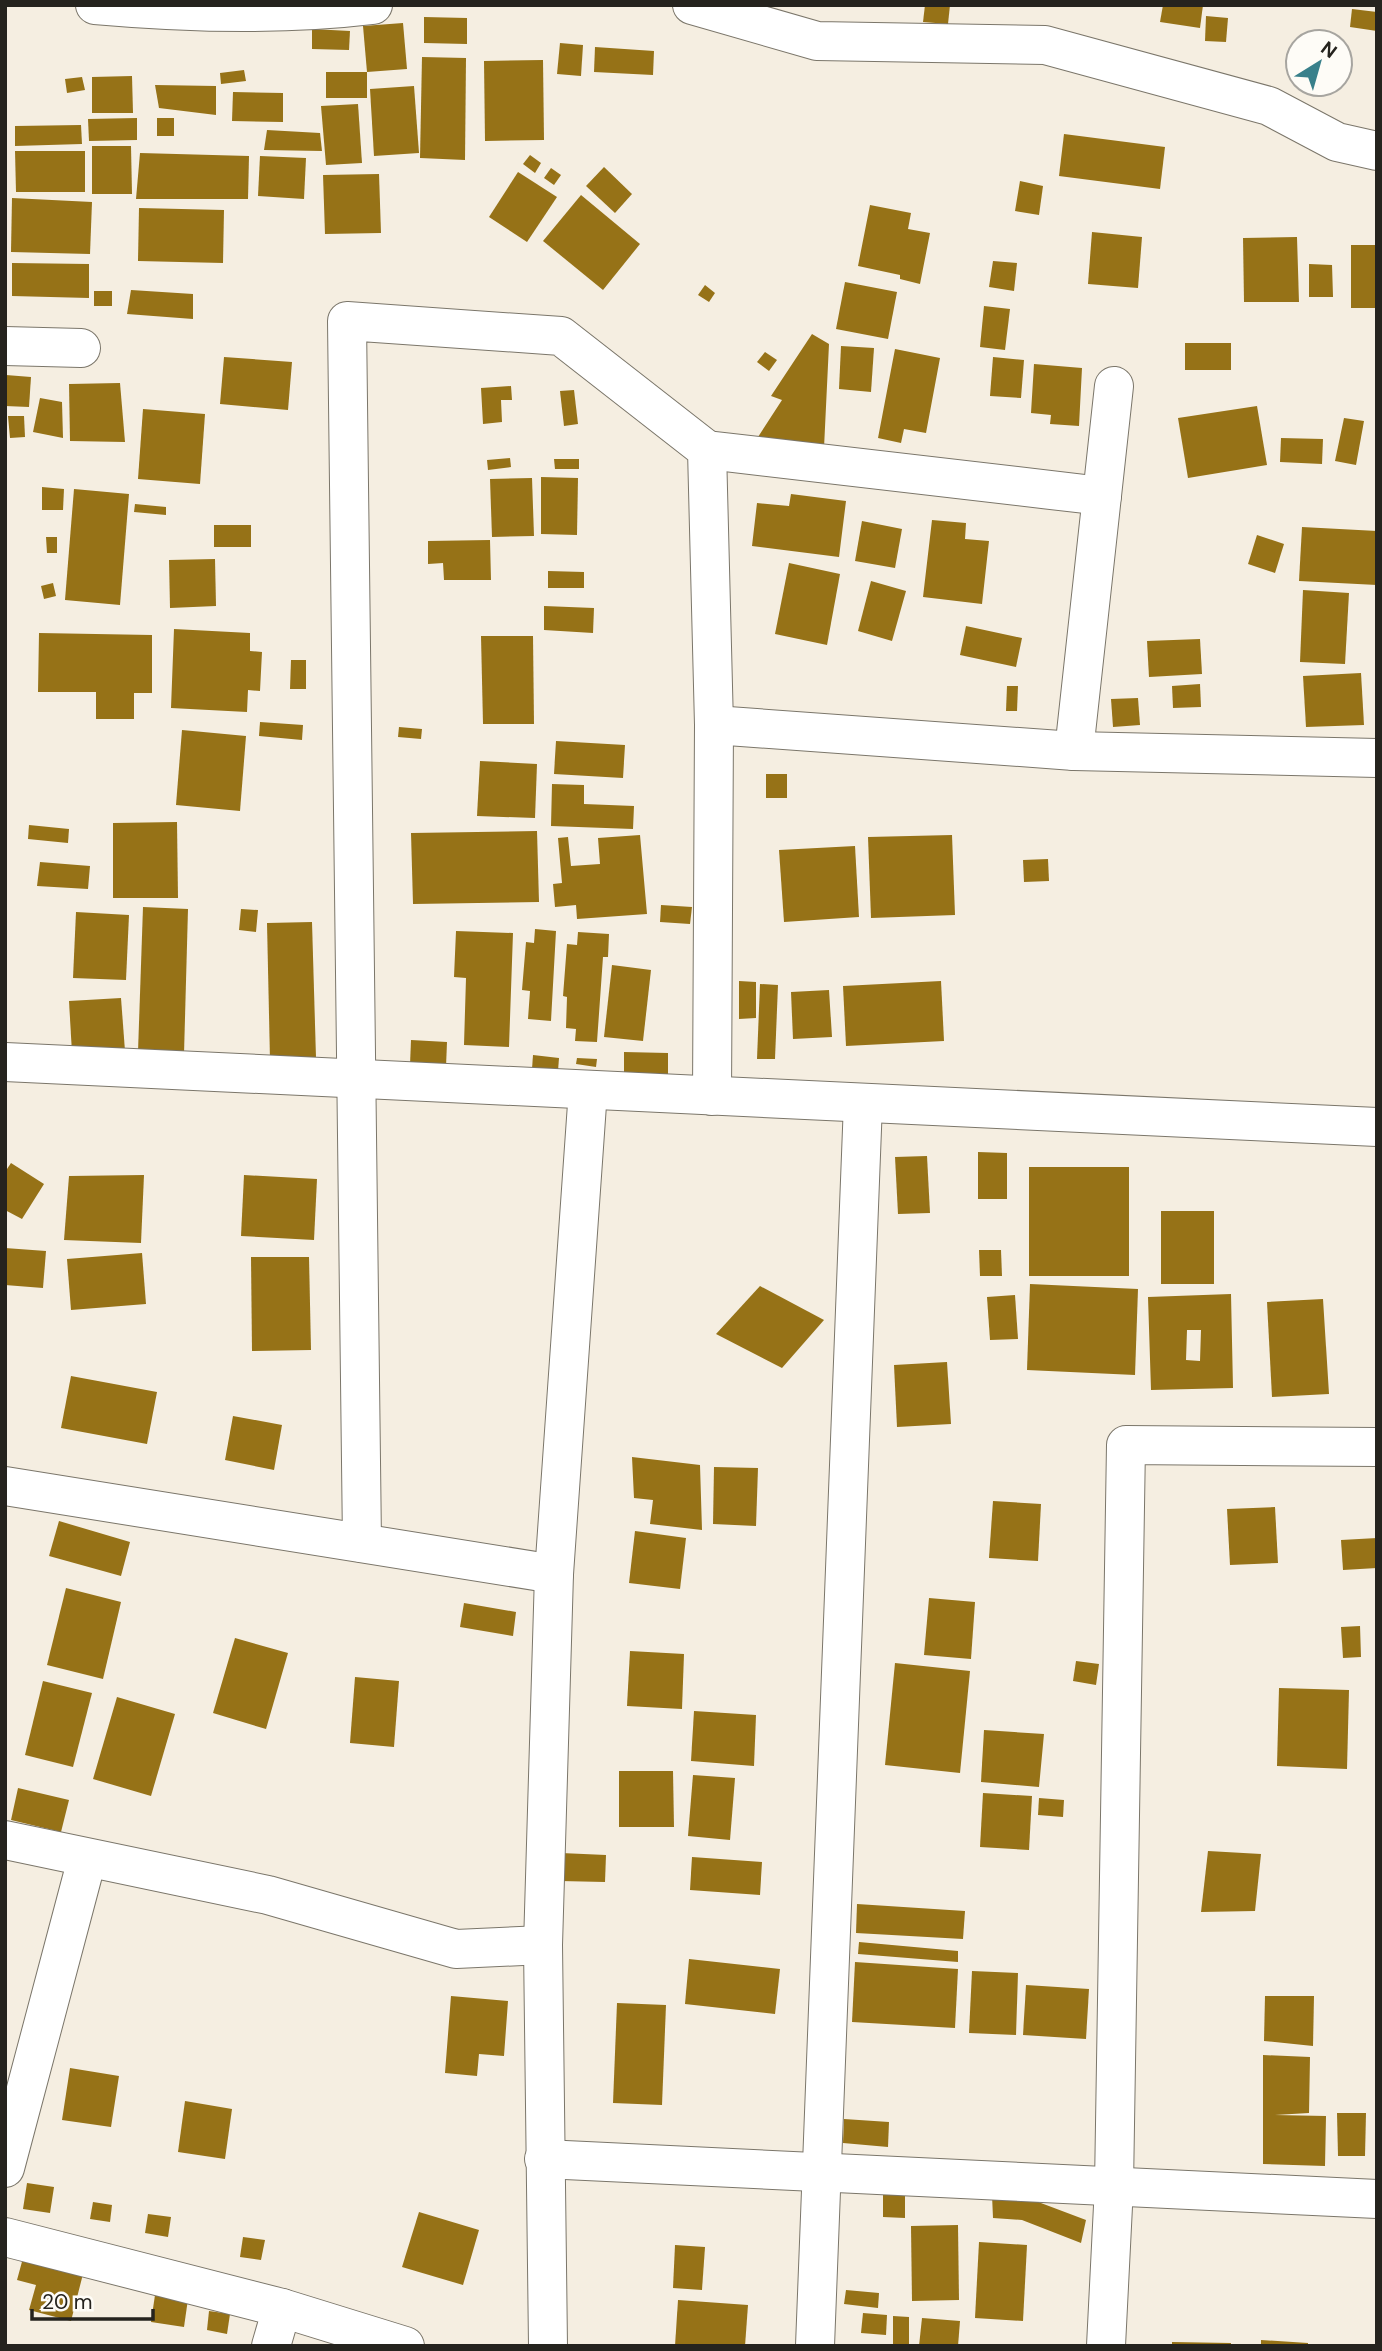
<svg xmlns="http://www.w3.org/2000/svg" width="1382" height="2351" viewBox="0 0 1382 2351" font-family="'DM Sans',sans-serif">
<rect width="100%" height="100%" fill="#f5eee1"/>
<!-- building -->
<g fill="#967217" fill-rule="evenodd">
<path d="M 925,5 L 950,5 L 948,24 L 923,22 Z"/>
<path d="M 1163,5 L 1203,5 L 1200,28 L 1160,22 Z"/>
<path d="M 1352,9 L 1377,12 L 1377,31 L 1350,27 Z"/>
<path d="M 1206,16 L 1228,18 L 1226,42 L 1205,41 Z"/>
<path d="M 424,17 L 467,18 L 467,44 L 424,43 Z"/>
<path d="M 403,23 L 407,69 L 367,72 L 363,26 Z"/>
<path d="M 312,29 L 350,31 L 349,50 L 312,49 Z"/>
<path d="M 560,43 L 583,45 L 581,76 L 557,74 Z"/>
<path d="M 595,47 L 654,51 L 653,75 L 594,72 Z"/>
<path d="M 422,57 L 466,58 L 465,160 L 420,158 Z"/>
<path d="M 543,60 L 544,140 L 485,141 L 484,61 Z"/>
<path d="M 244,70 L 246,81 L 221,84 L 220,73 Z"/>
<rect x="326" y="72" width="41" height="26"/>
<path d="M 132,76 L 133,113 L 92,113 L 92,77 Z"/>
<path d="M 82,77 L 85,90 L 67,93 L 65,79 Z"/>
<path d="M 155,85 L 216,86 L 216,115 L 159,108 Z"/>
<path d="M 414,86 L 419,153 L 374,156 L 370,89 Z"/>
<path d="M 233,92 L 283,93 L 283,122 L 232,121 Z"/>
<path d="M 358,104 L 362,163 L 326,165 L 321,106 Z"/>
<path d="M 137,118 L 137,140 L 89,141 L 88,119 Z"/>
<rect x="157" y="118" width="17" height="18"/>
<path d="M 81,125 L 82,144 L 15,146 L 15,126 Z"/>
<path d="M 267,130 L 320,133 L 322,151 L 264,150 Z"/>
<path d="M 1064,134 L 1165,147 L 1160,189 L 1059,176 Z"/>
<path d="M 92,146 L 131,146 L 132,194 L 92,194 Z"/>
<path d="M 15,151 L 85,151 L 85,192 L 16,192 Z"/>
<path d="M 140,153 L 249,156 L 248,199 L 136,199 Z"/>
<path d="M 530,155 L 541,163 L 535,173 L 523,164 Z"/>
<path d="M 260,156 L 306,158 L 304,199 L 258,196 Z"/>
<path d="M 604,167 L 632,194 L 615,213 L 586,186 Z"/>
<path d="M 551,168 L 561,175 L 554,185 L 544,178 Z"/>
<path d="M 518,172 L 557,197 L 527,242 L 489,217 Z"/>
<path d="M 379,174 L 381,233 L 325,234 L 323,175 Z"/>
<path d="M 1020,181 L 1043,186 L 1039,215 L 1015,211 Z"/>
<path d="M 581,195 L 640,244 L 603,290 L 543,241 Z"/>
<path d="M 12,198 L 92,202 L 90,254 L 11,252 Z"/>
<path d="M 870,205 L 911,213 L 908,229 L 930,233 L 920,284 L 900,279 L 900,275 L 858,266 Z"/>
<path d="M 139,208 L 224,210 L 223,263 L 138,261 Z"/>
<path d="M 1092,232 L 1142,237 L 1138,288 L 1088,284 Z"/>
<path d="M 1297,237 L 1299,302 L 1244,302 L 1243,238 Z"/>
<rect x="1351" y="245" width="26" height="63"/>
<path d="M 993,261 L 1017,263 L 1014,291 L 989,287 Z"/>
<path d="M 12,263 L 89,264 L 89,298 L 12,296 Z"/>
<path d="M 1309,264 L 1332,265 L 1333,297 L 1309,297 Z"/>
<path d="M 845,282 L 897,292 L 888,339 L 836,329 Z"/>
<path d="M 705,285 L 715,293 L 709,302 L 698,295 Z"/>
<path d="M 131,290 L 193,294 L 193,319 L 127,314 Z"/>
<rect x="94" y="291" width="18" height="15"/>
<path d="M 984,306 L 1010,309 L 1005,350 L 980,347 Z"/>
<path d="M 812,334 L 829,344 L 824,448 L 758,437 L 782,400 L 771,396 Z"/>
<rect x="1185" y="343" width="46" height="27"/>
<path d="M 841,346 L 874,348 L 871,392 L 839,389 Z"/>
<path d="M 895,349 L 940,358 L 926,433 L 904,429 L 901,443 L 878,438 Z"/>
<path d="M 765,352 L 777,360 L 769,371 L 757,362 Z"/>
<path d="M 224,357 L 292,362 L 288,410 L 220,404 Z"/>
<path d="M 993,357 L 1024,360 L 1021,398 L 990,396 Z"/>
<path d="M 1034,364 L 1082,368 L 1079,426 L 1050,424 L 1051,415 L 1031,413 Z"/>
<path d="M 6,375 L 31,377 L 29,407 L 5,406 Z"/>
<path d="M 120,383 L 125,442 L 70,441 L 69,384 Z"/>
<path d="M 511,386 L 512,400 L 501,400 L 502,422 L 483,424 L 481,388 Z"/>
<path d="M 574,390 L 578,424 L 564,426 L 560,391 Z"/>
<path d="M 40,398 L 62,402 L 63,438 L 33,432 Z"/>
<path d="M 1257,406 L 1267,465 L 1188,478 L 1178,418 Z"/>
<path d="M 143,409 L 205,414 L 200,484 L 138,479 Z"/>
<path d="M 8,416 L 24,416 L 25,437 L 10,438 Z"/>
<path d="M 1344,418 L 1364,421 L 1356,465 L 1335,461 Z"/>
<path d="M 1281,438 L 1323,439 L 1322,464 L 1280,462 Z"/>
<path d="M 510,458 L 511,467 L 488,470 L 487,460 Z"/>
<path d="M 554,459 L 579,459 L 579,469 L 555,469 Z"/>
<path d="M 541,477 L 578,478 L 577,535 L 541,534 Z"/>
<path d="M 532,478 L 534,536 L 492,537 L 490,479 Z"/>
<path d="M 42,487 L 64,489 L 63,510 L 42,510 Z"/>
<path d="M 74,489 L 129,494 L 120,605 L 65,600 Z"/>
<path d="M 791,494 L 846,501 L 839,557 L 752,546 L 757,503 L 789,506 Z"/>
<path d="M 135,504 L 166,507 L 166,515 L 134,512 Z"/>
<path d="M 932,520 L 966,523 L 965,539 L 989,541 L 982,604 L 923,597 Z"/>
<path d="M 862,521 L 902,529 L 895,568 L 855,561 Z"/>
<rect x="214" y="525" width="37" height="22"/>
<path d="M 1302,527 L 1377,531 L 1377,585 L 1299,581 Z"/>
<path d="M 1257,535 L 1284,544 L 1275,573 L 1248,564 Z"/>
<path d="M 46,537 L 57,537 L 57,553 L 47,553 Z"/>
<path d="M 490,540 L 491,580 L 444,580 L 443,563 L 428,564 L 428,541 Z"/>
<path d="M 215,559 L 216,606 L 170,608 L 169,560 Z"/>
<path d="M 789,563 L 840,574 L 827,645 L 775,634 Z"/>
<path d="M 548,571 L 584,572 L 584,588 L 548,588 Z"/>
<path d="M 871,581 L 906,591 L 892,641 L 858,631 Z"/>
<path d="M 53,583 L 56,596 L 44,599 L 41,586 Z"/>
<path d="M 1303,590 L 1349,593 L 1345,664 L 1300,662 Z"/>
<path d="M 544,606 L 594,608 L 593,633 L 544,630 Z"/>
<path d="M 966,626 L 1022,638 L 1016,667 L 960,655 Z"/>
<path d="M 174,629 L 250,633 L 250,651 L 262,652 L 260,691 L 248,690 L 247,712 L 171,708 Z"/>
<path d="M 39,633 L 152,635 L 152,693 L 134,693 L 134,719 L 96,719 L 96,692 L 38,692 Z"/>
<path d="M 481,636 L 533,636 L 534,724 L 483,724 Z"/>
<path d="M 1200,639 L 1202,674 L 1149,677 L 1147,641 Z"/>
<path d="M 291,660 L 306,660 L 306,689 L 290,689 Z"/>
<path d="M 1361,673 L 1364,725 L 1306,727 L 1303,676 Z"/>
<path d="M 1200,684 L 1201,707 L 1173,708 L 1172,686 Z"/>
<path d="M 1007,686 L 1018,686 L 1017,711 L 1006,711 Z"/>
<path d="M 1138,698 L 1140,725 L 1113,727 L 1111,699 Z"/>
<path d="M 260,722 L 303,725 L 302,740 L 259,736 Z"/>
<path d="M 399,727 L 422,729 L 421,739 L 398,737 Z"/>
<path d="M 182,730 L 246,736 L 240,811 L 176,805 Z"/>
<path d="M 556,741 L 625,745 L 623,778 L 554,774 Z"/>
<path d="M 480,761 L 537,764 L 535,818 L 477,816 Z"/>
<rect x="766" y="774" width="21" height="24"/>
<path d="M 552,784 L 584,785 L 584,804 L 634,806 L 633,829 L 551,826 Z"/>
<path d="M 177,822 L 178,898 L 113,898 L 113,823 Z"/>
<path d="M 29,825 L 69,829 L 68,843 L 28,839 Z"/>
<path d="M 537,831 L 539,902 L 413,904 L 411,833 Z"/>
<path d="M 640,835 L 647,914 L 577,919 L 576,905 L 555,907 L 553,884 L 562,883 L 558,838 L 568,837 L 571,866 L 600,864 L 598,838 Z"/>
<path d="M 952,835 L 955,915 L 871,918 L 868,837 Z"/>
<path d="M 855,846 L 859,917 L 784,922 L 779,850 Z"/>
<path d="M 1048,859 L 1049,881 L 1024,882 L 1023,860 Z"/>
<path d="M 40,862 L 90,866 L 88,889 L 37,886 Z"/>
<path d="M 661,905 L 692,907 L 690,924 L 660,922 Z"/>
<path d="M 143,907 L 188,909 L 184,1054 L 138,1052 Z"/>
<path d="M 241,909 L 258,910 L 256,932 L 239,930 Z"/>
<path d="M 76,912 L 129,915 L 126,980 L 73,978 Z"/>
<path d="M 312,922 L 316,1058 L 270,1060 L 267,923 Z"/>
<path d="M 535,929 L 556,931 L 551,1021 L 528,1019 L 530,991 L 522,990 L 526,942 L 534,943 Z"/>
<path d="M 456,931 L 513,933 L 509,1047 L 464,1045 L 466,978 L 454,977 Z"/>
<path d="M 578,932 L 609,934 L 608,957 L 603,957 L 597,1042 L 575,1041 L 576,1029 L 566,1028 L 567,997 L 563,996 L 567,944 L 577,945 Z"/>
<path d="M 612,965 L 651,970 L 643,1041 L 604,1037 Z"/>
<path d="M 739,981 L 756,982 L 756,1018 L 739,1019 Z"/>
<path d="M 941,981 L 944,1041 L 846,1046 L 843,986 Z"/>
<path d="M 760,984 L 778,985 L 775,1059 L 757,1059 Z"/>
<path d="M 829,990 L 832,1037 L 793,1039 L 791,992 Z"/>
<path d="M 121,998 L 125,1051 L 72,1053 L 69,1001 Z"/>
<path d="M 411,1040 L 447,1042 L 446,1067 L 410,1065 Z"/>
<path d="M 624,1052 L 668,1053 L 668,1076 L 624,1075 Z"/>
<path d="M 533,1055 L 559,1058 L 558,1071 L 532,1069 Z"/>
<path d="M 577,1058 L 597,1059 L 596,1067 L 576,1064 Z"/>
<path d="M 978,1152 L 1007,1153 L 1007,1199 L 978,1199 Z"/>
<path d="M 927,1156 L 930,1213 L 898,1214 L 895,1157 Z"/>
<path d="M 11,1163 L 44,1184 L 22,1219 L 5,1210 L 5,1172 Z"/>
<rect x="1029" y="1167" width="100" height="109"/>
<path d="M 144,1175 L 141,1243 L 64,1240 L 69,1176 Z"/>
<path d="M 244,1175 L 317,1179 L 314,1240 L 241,1236 Z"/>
<rect x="1161" y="1211" width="53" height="73"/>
<path d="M 5,1248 L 46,1251 L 43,1288 L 5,1285 Z"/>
<path d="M 979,1250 L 1001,1250 L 1002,1276 L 980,1276 Z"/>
<path d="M 142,1253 L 146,1304 L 71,1310 L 67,1259 Z"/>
<path d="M 251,1257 L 309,1257 L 311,1350 L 252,1351 Z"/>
<path d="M 1030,1284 L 1138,1289 L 1135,1375 L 1027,1370 Z"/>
<path d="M 760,1286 L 824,1320 L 782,1368 L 716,1334 Z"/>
<path d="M 1231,1294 L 1233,1388 L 1151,1390 L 1148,1297 ZM 1187,1330 L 1201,1330 L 1200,1361 L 1186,1360 Z"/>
<path d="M 1015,1295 L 1018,1339 L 990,1340 L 987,1297 Z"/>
<path d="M 1323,1299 L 1329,1394 L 1272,1397 L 1267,1302 Z"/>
<path d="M 947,1362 L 951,1424 L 897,1427 L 894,1365 Z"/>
<path d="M 71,1376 L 157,1392 L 147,1444 L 61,1428 Z"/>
<path d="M 233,1416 L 282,1425 L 274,1470 L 225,1460 Z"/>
<path d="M 632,1457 L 700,1465 L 702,1530 L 650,1524 L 653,1500 L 634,1498 Z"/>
<path d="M 714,1467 L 758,1468 L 756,1526 L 713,1524 Z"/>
<path d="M 993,1501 L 1041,1504 L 1038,1561 L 989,1558 Z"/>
<path d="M 1275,1507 L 1278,1563 L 1230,1565 L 1227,1509 Z"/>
<path d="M 59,1521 L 130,1542 L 121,1576 L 49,1556 Z"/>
<path d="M 635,1531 L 686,1538 L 680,1589 L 629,1583 Z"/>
<path d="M 1377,1538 L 1377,1568 L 1343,1570 L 1341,1540 Z"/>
<path d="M 66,1588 L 121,1602 L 103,1679 L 47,1665 Z"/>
<path d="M 929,1598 L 975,1602 L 971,1659 L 924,1655 Z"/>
<path d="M 464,1603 L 516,1612 L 513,1636 L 460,1627 Z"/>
<path d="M 1360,1626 L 1361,1657 L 1343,1658 L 1341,1627 Z"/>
<path d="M 235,1638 L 288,1653 L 266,1729 L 213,1713 Z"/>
<path d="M 630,1651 L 684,1654 L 682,1709 L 627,1706 Z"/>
<path d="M 1076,1661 L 1099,1664 L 1096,1685 L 1073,1681 Z"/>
<path d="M 895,1663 L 970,1671 L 960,1773 L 885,1765 Z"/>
<path d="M 355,1677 L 399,1681 L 394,1747 L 350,1743 Z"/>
<path d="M 43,1681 L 92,1693 L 73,1767 L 25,1755 Z"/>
<path d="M 1279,1688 L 1349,1690 L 1347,1769 L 1277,1766 Z"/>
<path d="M 117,1697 L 175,1714 L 151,1796 L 93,1779 Z"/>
<path d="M 694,1711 L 756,1715 L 754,1766 L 691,1761 Z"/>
<path d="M 984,1730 L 1044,1734 L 1039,1787 L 981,1782 Z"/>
<path d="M 619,1771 L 673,1771 L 674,1827 L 619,1827 Z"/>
<path d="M 693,1775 L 735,1778 L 730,1840 L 688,1836 Z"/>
<path d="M 18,1788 L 69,1800 L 61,1832 L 11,1820 Z"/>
<path d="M 983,1793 L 1032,1796 L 1029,1850 L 980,1847 Z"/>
<path d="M 1039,1798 L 1064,1800 L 1063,1817 L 1038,1815 Z"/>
<path d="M 1208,1851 L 1261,1854 L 1255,1911 L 1201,1912 Z"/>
<path d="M 561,1853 L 606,1855 L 605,1882 L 560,1881 Z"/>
<path d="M 692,1857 L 762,1862 L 760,1895 L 690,1890 Z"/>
<path d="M 857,1904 L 965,1911 L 963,1939 L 856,1933 Z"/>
<path d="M 859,1942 L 958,1951 L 958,1962 L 858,1954 Z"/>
<path d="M 689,1959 L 780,1969 L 775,2014 L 685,2004 Z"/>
<path d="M 855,1962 L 958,1969 L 955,2028 L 852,2022 Z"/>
<path d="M 972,1971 L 1018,1973 L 1016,2035 L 969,2033 Z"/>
<path d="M 1026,1985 L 1089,1989 L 1086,2039 L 1023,2035 Z"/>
<path d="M 451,1996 L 508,2001 L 504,2056 L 479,2054 L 477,2076 L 445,2073 Z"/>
<path d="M 1265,1996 L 1314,1996 L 1313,2046 L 1264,2041 Z"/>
<path d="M 617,2003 L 666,2005 L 662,2105 L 613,2103 Z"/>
<path d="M 1263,2055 L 1310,2057 L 1309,2113 L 1275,2115 L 1326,2116 L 1325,2166 L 1263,2164 Z"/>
<path d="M 70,2068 L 119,2076 L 111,2127 L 62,2120 Z"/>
<path d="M 185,2101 L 232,2109 L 225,2159 L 178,2152 Z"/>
<path d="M 1337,2113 L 1366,2113 L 1365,2156 L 1338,2156 Z"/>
<path d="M 844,2119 L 889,2122 L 888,2147 L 843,2143 Z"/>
<path d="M 27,2183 L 54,2187 L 50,2213 L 23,2209 Z"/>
<path d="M 883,2188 L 905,2188 L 905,2218 L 883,2217 Z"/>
<path d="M 992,2195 L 1025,2197 L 1086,2220 L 1081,2243 L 1022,2220 L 993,2218 Z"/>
<path d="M 93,2202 L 112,2205 L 110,2222 L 90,2219 Z"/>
<path d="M 419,2212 L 479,2230 L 463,2285 L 402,2267 Z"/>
<path d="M 148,2214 L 171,2217 L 168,2237 L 145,2233 Z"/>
<path d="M 958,2225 L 959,2300 L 912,2301 L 911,2226 Z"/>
<path d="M 243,2237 L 265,2240 L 261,2260 L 240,2257 Z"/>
<path d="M 979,2242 L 1027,2245 L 1023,2321 L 975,2318 Z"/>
<path d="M 675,2245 L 705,2247 L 702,2290 L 673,2288 Z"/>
<path d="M 23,2258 L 83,2274 L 71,2321 L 29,2310 L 36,2285 L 17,2280 Z"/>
<path d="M 846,2290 L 879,2293 L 878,2308 L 844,2304 Z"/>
<path d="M 155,2295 L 188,2299 L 184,2327 L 151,2322 Z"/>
<path d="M 678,2300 L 748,2305 L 745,2346 L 675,2346 Z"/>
<path d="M 209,2311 L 230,2314 L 227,2334 L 207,2330 Z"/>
<path d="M 863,2313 L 887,2315 L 886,2335 L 861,2333 Z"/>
<path d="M 893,2316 L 909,2317 L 909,2346 L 893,2346 Z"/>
<path d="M 922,2318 L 960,2321 L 958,2346 L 919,2346 Z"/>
<path d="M 1261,2340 L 1308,2343 L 1308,2346 L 1261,2346 Z"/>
<path d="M 1172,2342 L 1231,2343 L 1231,2346 L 1172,2346 Z"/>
</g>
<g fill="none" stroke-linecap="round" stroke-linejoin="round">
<defs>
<g id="street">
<path d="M 95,5 C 186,13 282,16 373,5"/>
<path d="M 692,5 L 817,41 L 1045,45 L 1269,106 L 1337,142 L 1377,151"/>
<path d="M 5,346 L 81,348"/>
<path d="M 707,450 L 1102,496"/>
<path d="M 714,725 L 1074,751 L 1377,758"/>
<path d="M 1074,751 L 1114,386"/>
<path d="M 5,1062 L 1377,1127"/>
<path d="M 5,1486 L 554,1574"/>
<path d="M 362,1543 L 347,321 L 561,336 L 707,450 L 714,725 L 712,1096"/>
<path d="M 5,1840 L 268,1895 L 456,1949 L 543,1945"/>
<path d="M 544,2159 L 1377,2199"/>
<path d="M 5,2168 L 87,1859"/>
<path d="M 5,2237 L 282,2308 L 405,2346"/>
<path d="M 271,2346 L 282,2308"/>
<path d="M 548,2346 L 543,1945 L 554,1574 L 588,1090"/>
<path d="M 815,2346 L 863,1103"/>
<path d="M 1106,2346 L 1114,2186 L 1126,1445 L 1377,1447"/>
</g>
</defs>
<!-- street casing -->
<use href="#street" stroke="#7b766a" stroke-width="40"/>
<!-- street -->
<use href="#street" stroke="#fff" stroke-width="38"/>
</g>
<!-- border -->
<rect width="1382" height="2351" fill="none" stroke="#25231e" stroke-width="14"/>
<!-- north arrow -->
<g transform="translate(1319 63) rotate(37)"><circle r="33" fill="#fefcf7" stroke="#a7a5a0" stroke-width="2"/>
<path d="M0-5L12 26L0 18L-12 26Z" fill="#39808b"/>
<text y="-10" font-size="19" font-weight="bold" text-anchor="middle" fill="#25231e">N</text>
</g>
<!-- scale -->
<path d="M32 2309v10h121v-10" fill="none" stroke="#25231e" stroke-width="3.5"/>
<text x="42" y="2309" font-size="21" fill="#25231e" stroke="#fefcf7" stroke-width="5" paint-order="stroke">20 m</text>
</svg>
